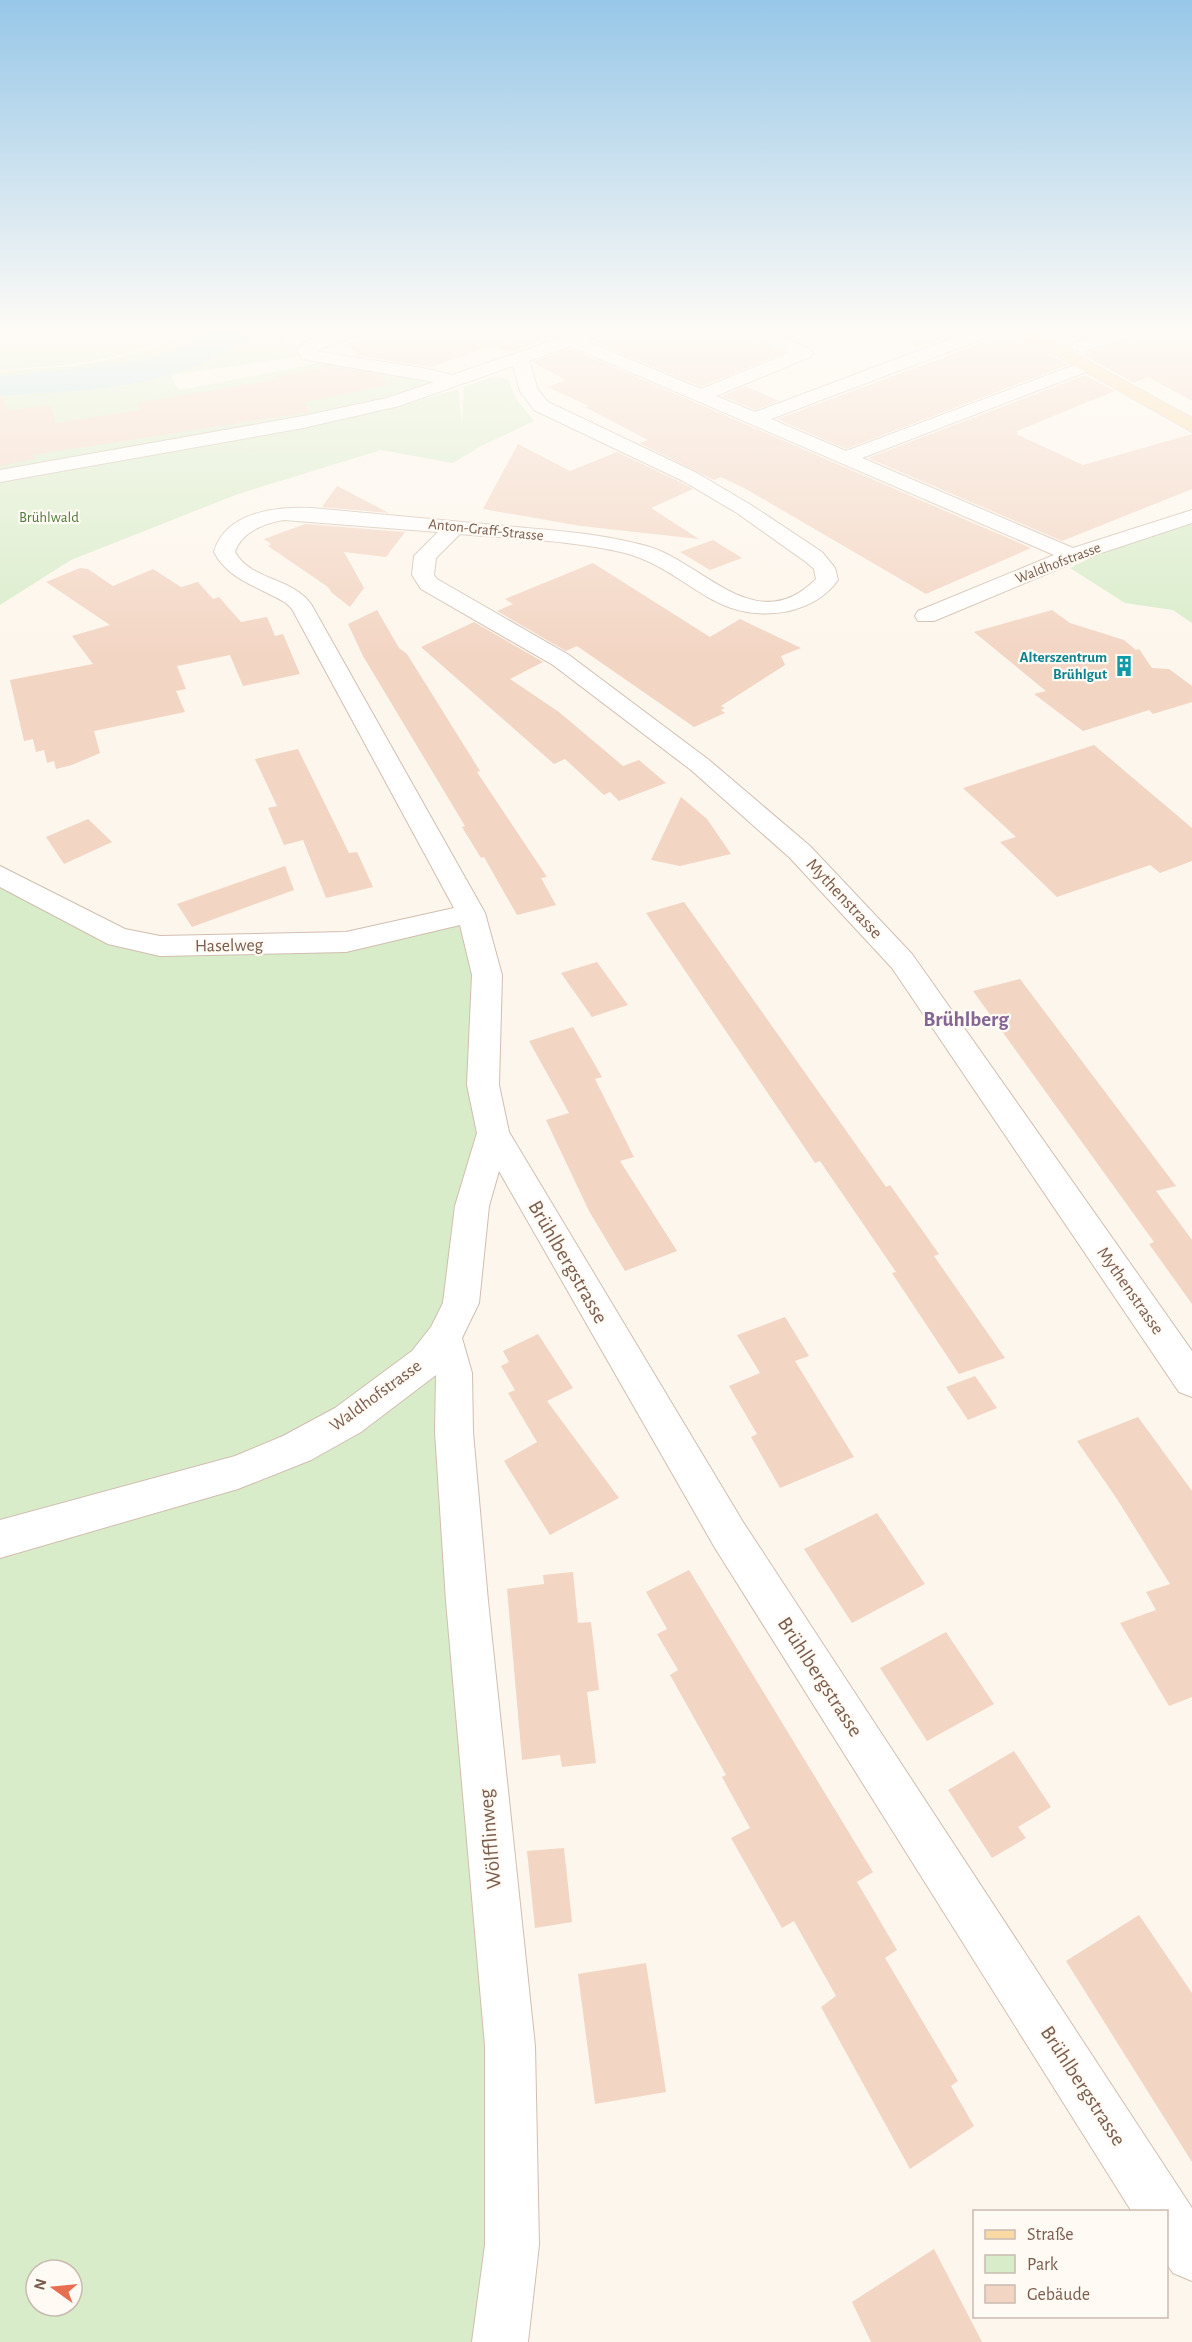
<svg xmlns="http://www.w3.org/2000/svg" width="1192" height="2342" viewBox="0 0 1192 2342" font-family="'Alegreya Sans',sans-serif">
<rect width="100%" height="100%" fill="#fdf6ec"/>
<!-- green -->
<g fill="#d8ecc9" fill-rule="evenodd">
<path d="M 0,330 L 188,330 C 120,362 73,365 0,370 Z"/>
<path d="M 193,330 L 293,330 L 282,337 L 284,344 L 310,346 L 308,355 L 172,375 L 174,384 L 181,390 L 335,360 L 438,380 L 393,402 L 403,405 L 458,389 L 462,422 L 464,387 L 496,376 L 508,380 L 516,399 L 534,421 L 479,447 L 453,463 L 381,450 L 238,494 L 71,560 L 0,605 L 0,371 C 77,367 122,364 193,330 Z"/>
<path d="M 1192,521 L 1192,623 L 1173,610 L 1125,603 L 1070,568 L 1098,554 Z"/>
<path d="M 0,875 L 118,937 L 346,942 L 471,913 L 487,1031 L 461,1303 L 467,1601 L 500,2342 L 0,2342 ZM 36,2270 L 72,2270 L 72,2306 L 36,2306 Z"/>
</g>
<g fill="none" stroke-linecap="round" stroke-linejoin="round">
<!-- river -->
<path fill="#bfe3e8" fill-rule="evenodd" d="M 214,330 L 254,330 C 247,340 235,345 225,351 C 156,391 77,390 0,396 L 0,376 L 140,362 L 168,354 Z"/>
</g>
<!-- building -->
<g fill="#f3d5c3">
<path d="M 388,330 L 576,330 L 509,353 L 493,346 L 431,367 L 365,357 L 342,345 Z"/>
<path d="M 611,330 L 741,330 L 784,353 L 701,387 L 592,341 L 608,336 Z"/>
<path d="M 772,330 L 838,330 L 839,333 L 806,345 Z"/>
<path d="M 876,330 L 967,330 L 918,349 Z"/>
<path d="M 1000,330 L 1009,330 L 1068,365 L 846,449 L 777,419 L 942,358 L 997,336 Z"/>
<path d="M 1037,330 L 1109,330 L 1073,341 L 1069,348 Z"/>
<path d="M 1147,330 L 1192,330 L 1192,401 L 1148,377 L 1134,383 L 1081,354 L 1144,336 Z"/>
<path d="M 570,348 L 1031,548 L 926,594 L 746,489 L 721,477 L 714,480 L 639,443 L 648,440 L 585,407 L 589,406 L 547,387 L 566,380 L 532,362 Z"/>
<path d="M 334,367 L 382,375 L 389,385 L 304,402 L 310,412 L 33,455 L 35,459 L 0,466 L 0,394 L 9,410 L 50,405 L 56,423 L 140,410 L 136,403 L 279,379 L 277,376 Z"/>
<path d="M 1085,375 L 1115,391 L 1015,432 L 1019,433 L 1016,434 L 1083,465 L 1192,434 L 1192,489 L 1062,541 L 868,458 Z"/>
<path d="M 745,386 L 779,401 L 755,410 L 722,396 Z"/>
<path d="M 518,444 L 570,471 L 617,452 L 682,483 L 693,489 L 651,508 L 699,539 L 581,526 L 483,509 Z"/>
<path d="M 337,486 L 389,513 L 322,507 Z"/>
<path d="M 305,524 L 405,532 L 386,557 L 344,552 L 364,588 L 350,607 L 332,593 L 328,587 L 268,546 L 271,544 L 264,539 Z"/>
<path d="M 713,540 L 742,558 L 710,570 L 680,552 Z"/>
<path d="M 593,563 L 710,637 L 740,619 L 801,648 L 781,656 L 785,665 L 721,706 L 725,708 L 721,710 L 725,713 L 694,727 L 577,646 L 566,651 L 497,611 L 513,604 L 505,599 Z"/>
<path d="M 80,568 L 88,569 L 113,586 L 153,569 L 181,587 L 198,582 L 213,599 L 219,597 L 241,622 L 267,617 L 275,636 L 283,634 L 300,674 L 243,686 L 230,655 L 177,666 L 186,689 L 176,691 L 185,712 L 94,731 L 100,753 L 72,765 L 56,769 L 54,761 L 47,763 L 44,750 L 36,752 L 33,739 L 24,741 L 10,680 L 93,664 L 72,636 L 110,625 L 46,582 Z"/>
<path d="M 377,610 L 399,648 L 407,654 L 480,771 L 477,772 L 547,877 L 541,878 L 556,905 L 517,915 L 484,857 L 481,858 L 462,827 L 465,826 L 363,656 L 348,624 Z"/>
<path d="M 1052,610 L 1070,623 L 1124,640 L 1136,650 L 1139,649 L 1152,668 L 1169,669 L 1192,686 L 1192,702 L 1153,714 L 1149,710 L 1083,731 L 1034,694 L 1046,691 L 974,632 Z"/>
<path d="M 474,622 L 543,662 L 510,679 L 559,712 L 623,766 L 639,760 L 666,783 L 619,801 L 610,792 L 604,795 L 565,759 L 554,764 L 421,647 Z"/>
<path d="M 1094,745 L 1192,828 L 1192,861 L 1160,873 L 1150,865 L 1057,897 L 1000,842 L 1016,837 L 963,788 Z"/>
<path d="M 298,749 L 349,853 L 357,852 L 373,887 L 326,898 L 303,840 L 284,845 L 268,808 L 277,806 L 255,759 Z"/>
<path d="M 681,797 L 707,819 L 731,854 L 680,866 L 651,860 Z"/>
<path d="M 88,819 L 112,842 L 64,864 L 46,837 Z"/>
<path d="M 285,866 L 294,890 L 192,927 L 177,904 Z"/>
<path d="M 684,902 L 886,1187 L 890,1185 L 939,1254 L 934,1256 L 1005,1358 L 959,1374 L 892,1273 L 896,1272 L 820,1161 L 815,1163 L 646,913 Z"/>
<path d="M 597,962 L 628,1005 L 592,1017 L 561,973 Z"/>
<path d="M 1020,979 L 1176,1186 L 1156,1191 L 1192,1240 L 1192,1304 L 1149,1244 L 1154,1242 L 973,991 Z"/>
<path d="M 573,1027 L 602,1077 L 595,1079 L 634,1157 L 620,1161 L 677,1251 L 625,1271 L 589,1211 L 546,1120 L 569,1113 L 529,1041 Z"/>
<path d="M 785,1317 L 809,1356 L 795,1361 L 854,1457 L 780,1488 L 751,1437 L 757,1434 L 729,1386 L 760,1373 L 737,1335 Z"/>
<path d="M 538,1334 L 573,1388 L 547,1401 L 619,1498 L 550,1535 L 504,1461 L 537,1442 L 508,1393 L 515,1390 L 501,1366 L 509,1362 L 503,1351 Z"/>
<path d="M 975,1376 L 997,1408 L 968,1420 L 946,1387 Z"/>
<path d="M 1138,1417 L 1192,1491 L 1192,1697 L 1169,1706 L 1120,1623 L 1156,1610 L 1146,1592 L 1170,1584 L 1117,1499 L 1077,1441 Z"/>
<path d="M 877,1513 L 925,1584 L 852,1623 L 804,1549 Z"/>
<path d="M 689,1570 L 873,1872 L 857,1882 L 897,1950 L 885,1958 L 958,2081 L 951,2086 L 974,2126 L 910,2169 L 821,2007 L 836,1996 L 794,1921 L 782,1928 L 731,1838 L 750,1828 L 722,1777 L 726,1775 L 670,1675 L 678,1670 L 657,1634 L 667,1629 L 646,1592 Z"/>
<path d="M 573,1572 L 578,1623 L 591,1622 L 599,1690 L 587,1692 L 596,1763 L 562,1767 L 560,1755 L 522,1760 L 507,1589 L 544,1584 L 543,1575 Z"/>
<path d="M 946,1632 L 994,1704 L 927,1741 L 880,1668 Z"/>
<path d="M 1014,1751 L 1051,1807 L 1018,1827 L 1026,1838 L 992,1858 L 948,1790 Z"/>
<path d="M 564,1848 L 572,1922 L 535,1928 L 527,1851 Z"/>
<path d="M 1139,1915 L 1192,1993 L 1192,2162 L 1066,1961 Z"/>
<path d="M 646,1963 L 666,2092 L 595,2104 L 578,1974 Z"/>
<path d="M 934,2249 L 982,2342 L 871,2342 L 852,2302 Z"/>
</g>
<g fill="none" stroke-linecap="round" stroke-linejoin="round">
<defs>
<g id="minor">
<path d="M 338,330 L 363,330 L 361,334 L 315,351 L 428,369 L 452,375 L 584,330 L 609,330 L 607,334 L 586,341 L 701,389 L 789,353 L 743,330 L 766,330 L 810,349 L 813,353 L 810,357 L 716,396 L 755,412 L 974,330 L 998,330 L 996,334 L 771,419 L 846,451 L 1085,361 L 1091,362 L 1094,366 L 1091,370 L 862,458 L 1073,548 L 1192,510 L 1192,523 L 1080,560 L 934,621 L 918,621 L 915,616 L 918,611 L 1054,555 L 570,346 L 529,361 L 538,390 L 548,402 L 697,473 L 751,505 L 822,552 L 835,568 L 838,580 C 826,597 809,606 789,611 C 713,626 689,570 625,553 C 572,540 514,539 460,534 L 436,558 L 434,575 L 437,579 L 569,655 L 709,760 L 810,846 L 912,954 L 1192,1351 L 1192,1397 L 1179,1392 L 892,968 L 790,858 L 691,770 L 553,665 L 421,589 L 412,575 L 414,556 L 438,532 L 284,520 C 265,523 241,532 235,552 C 250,580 293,578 311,604 L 485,913 L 502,975 L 499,1085 L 509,1132 L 743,1522 L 1192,2208 L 1192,2281 L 1173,2273 L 1166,2263 L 1166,2212 L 1132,2212 L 715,1548 L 499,1171 L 489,1206 L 479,1303 L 462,1338 L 472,1373 L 473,1432 L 488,1601 L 535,2046 L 539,2245 L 528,2342 L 472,2342 L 485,2245 L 485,2046 L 446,1601 L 435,1432 L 436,1375 L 361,1432 L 311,1460 L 238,1489 L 0,1558 L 0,1520 L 235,1456 L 283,1436 L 335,1408 L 412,1351 L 431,1327 L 443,1303 L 455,1206 L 477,1133 L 467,1085 L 472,975 L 460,925 L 346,952 L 160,956 L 108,944 L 0,887 L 0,866 L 125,929 L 160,936 L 346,932 L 454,908 L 292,609 L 286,603 C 260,587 228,580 214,552 C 225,512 277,506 312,508 C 377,514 442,520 506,526 C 555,531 603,533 650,547 C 704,564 757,639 816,579 L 814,569 L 806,562 L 737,513 L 683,481 L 534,410 L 520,391 L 513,366 L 399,406 L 303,428 L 0,482 L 0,470 L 303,416 L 387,398 L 434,382 L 302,359 L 297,350 L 304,342 Z"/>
<path d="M 1118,330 L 1145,330 L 1143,334 L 1080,352 L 1071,347 L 1074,343 Z"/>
</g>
<path id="major" d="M 1011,330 L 1032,330 L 1192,418 L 1192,432 Z"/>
</defs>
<!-- minor casing -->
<use href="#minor" stroke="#d1beb0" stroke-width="2"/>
<!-- major casing -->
<use href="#major" stroke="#dad1cd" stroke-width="2"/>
<!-- minor -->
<use href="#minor" fill="#fff" fill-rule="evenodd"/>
<!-- major -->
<use href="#major" fill="#fbd9a5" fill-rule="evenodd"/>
</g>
<!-- sky -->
<linearGradient id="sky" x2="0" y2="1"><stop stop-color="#97c7e8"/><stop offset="0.5" stop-color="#fefbf6"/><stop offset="1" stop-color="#fefbf6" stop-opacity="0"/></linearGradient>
<rect width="1192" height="658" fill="url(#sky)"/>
<!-- icons -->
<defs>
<symbol id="building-bare" viewBox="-9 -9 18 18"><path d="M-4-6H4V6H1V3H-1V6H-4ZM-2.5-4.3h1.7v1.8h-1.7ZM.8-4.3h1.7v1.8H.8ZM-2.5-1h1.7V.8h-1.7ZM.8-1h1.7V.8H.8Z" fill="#0f9aa8" stroke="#fffaf3" stroke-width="2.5" paint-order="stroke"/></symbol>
</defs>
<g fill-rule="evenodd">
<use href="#building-bare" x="1109" y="651" width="30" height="30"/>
</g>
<g text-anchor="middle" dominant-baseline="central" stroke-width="4.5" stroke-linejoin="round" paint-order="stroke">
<!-- far-park labels -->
<g font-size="15" fill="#537a41" stroke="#fffaf3">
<text x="49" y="517">Brühlwald</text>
</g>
<!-- far-street labels -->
<g font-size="15" fill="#7a5c4d" stroke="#fffaf3">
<text transform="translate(486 530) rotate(6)">Anton-Graff-Strasse</text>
<text transform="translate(1058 563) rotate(-21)">Waldhofstrasse</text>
</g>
<!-- far-culture labels -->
<g font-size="15" font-weight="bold" fill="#0d838f" stroke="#fffaf3" text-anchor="end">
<text x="1107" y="657">Alterszentrum<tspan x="1107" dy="17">Brühlgut</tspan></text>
</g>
<!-- street labels -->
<g font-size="18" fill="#7a5c4d" stroke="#fffaf3">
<text transform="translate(844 899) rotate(47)">Mythenstrasse</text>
<text transform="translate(229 946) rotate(-1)">Haselweg</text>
<text transform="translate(1130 1291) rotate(55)">Mythenstrasse</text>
<text transform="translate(376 1396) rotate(-36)">Waldhofstrasse</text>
</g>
<!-- quarter labels -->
<g font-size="21" font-weight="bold" fill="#846695" stroke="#fffaf3">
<text x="966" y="1019">Brühlberg</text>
</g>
<!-- near-street labels -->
<g font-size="21" fill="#7a5c4d" stroke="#fffaf3">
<text transform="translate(568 1262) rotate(60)">Brühlbergstrasse</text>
<text transform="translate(820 1677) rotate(57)">Brühlbergstrasse</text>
<text transform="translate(490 1839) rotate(-95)">Wölfflinweg</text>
<text transform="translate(1083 2086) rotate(57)">Brühlbergstrasse</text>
</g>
</g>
<!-- legend -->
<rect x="973" y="2210" width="195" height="108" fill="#fffaf3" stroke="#cabbb1" stroke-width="1.5"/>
<rect x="985" y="2230" width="30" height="9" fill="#fbd9a5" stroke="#cabbb1" stroke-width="1.5"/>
<text x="1027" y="2240" font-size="18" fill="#7a5c4d">Straße</text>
<rect x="985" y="2255" width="30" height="18" fill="#d8ecc9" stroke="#cabbb1" stroke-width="1.5"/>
<text x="1027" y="2270" font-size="18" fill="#7a5c4d">Park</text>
<rect x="985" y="2285" width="30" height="18" fill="#f3d5c3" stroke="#cabbb1" stroke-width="1.5"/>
<text x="1027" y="2300" font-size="18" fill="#7a5c4d">Gebäude</text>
<!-- north arrow -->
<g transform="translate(54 2288) rotate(285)"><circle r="28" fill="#fffaf3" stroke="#cabbb1" stroke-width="1.5"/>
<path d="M0-4.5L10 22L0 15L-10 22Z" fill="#e76f51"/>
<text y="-9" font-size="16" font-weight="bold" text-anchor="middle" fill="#7a5c4d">N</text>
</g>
</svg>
